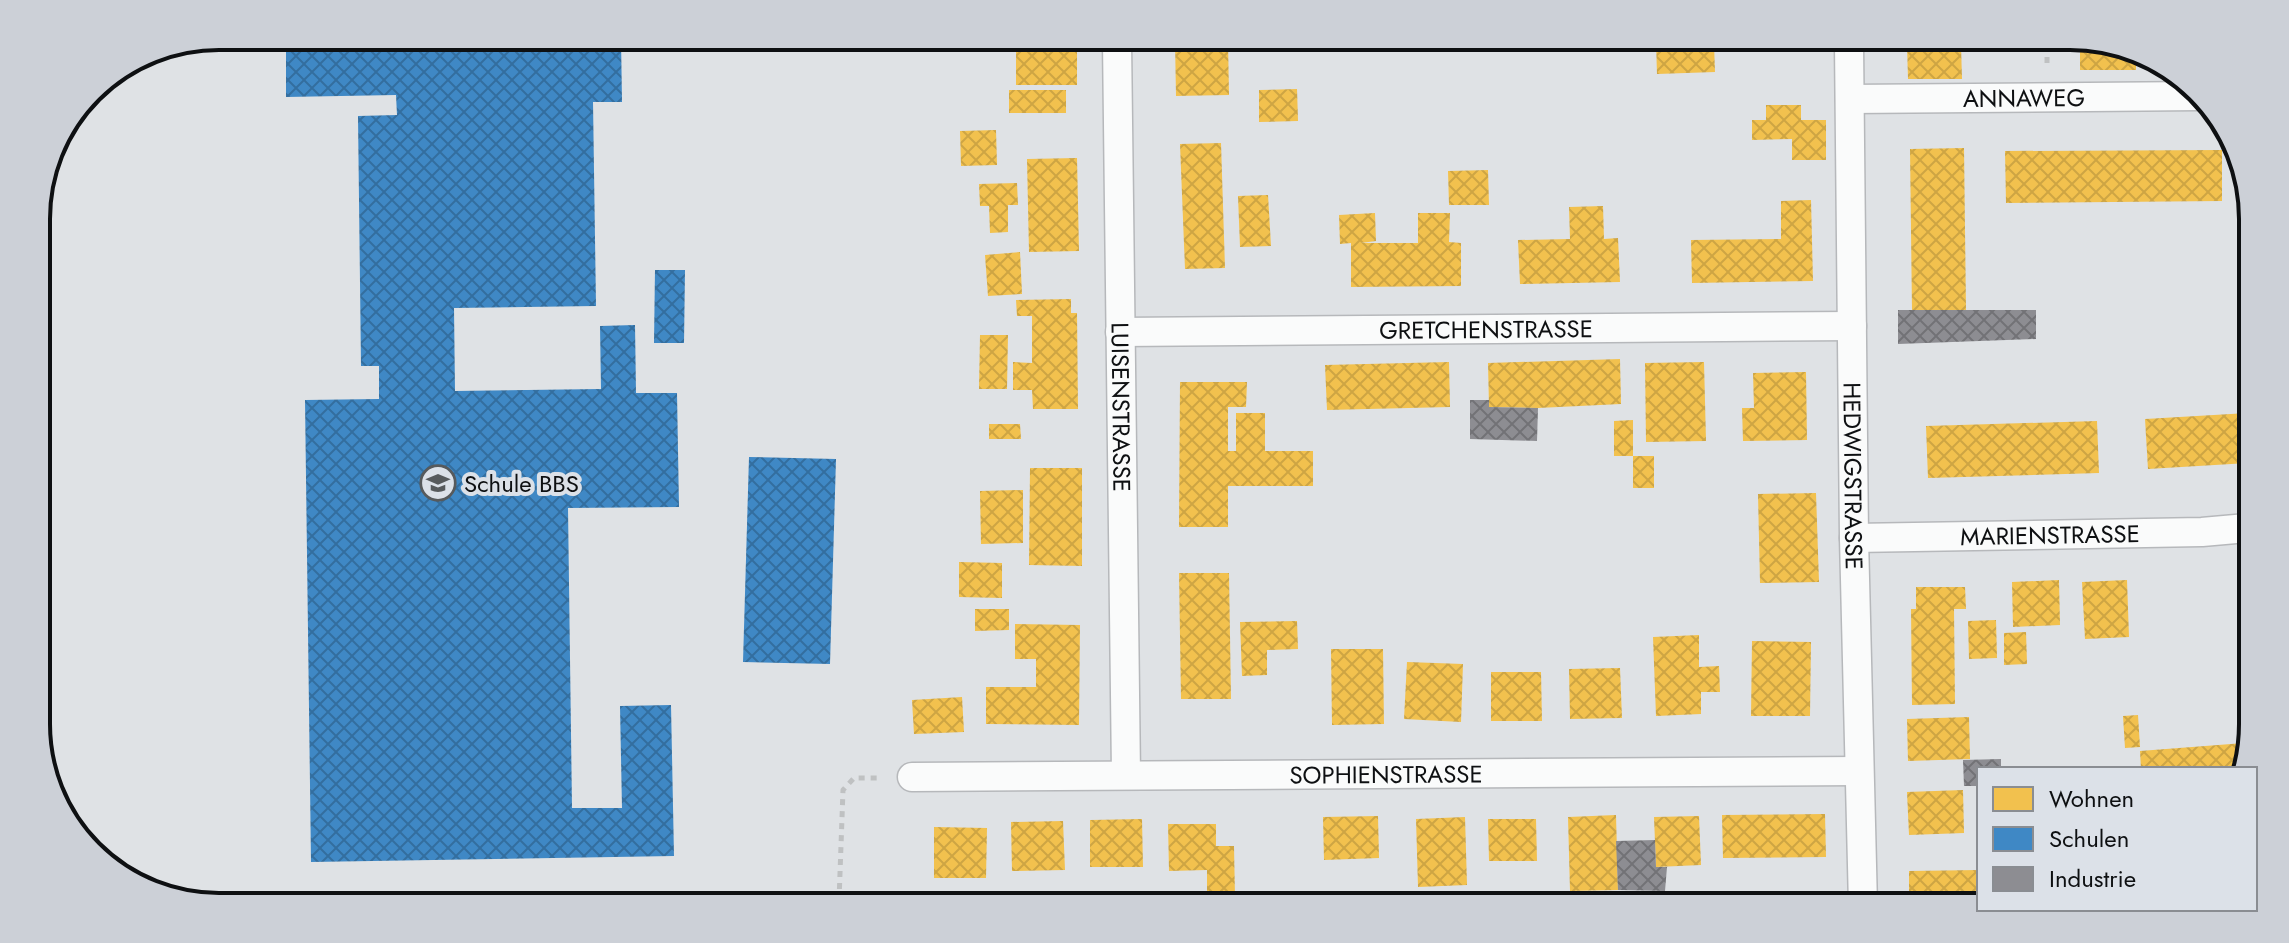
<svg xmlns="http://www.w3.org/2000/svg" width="2289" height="943" viewBox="0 0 2289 943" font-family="Jost,sans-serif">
<defs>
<pattern id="homes-cross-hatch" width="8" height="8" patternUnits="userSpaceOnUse" patternTransform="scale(2)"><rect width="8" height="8" fill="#f2c14e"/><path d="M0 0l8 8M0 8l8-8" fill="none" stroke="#cea543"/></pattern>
<pattern id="schools-cross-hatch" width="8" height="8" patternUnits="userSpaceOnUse" patternTransform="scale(2)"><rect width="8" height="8" fill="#3f88c5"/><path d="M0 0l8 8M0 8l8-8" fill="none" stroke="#336e9f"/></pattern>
<pattern id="industry-cross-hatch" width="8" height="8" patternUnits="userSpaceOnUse" patternTransform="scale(2)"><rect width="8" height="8" fill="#8d8d92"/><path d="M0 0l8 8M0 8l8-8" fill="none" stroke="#727276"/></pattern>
</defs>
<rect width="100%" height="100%" fill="#dfe2e5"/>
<!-- homes -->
<g fill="url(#homes-cross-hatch)">
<rect x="1016" y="40" width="61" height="45"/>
<path d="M 1175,41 L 1228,41 L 1229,95 L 1176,96 Z"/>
<path d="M 1656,43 L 1714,44 L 1715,72 L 1657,74 Z"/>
<path d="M 1907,45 L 1961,45 L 1962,79 L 1908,79 Z"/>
<path d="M 2080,46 L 2130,46 L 2136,51 L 2136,70 L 2080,70 Z"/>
<path d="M 1297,89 L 1298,121 L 1259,122 L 1259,90 Z"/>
<rect x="1009" y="90" width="57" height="23"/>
<path d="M 1766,105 L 1801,105 L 1801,120 L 1826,120 L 1826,160 L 1792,160 L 1792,139 L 1752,140 L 1752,120 L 1766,120 Z"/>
<path d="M 996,130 L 997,165 L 961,166 L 960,131 Z"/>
<path d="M 1221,143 L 1225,268 L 1185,269 L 1180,144 Z"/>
<path d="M 1964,148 L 1966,310 L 1912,311 L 1910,149 Z"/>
<path d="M 2222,150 L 2222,201 L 2006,203 L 2005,151 Z"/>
<path d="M 1077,158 L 1079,251 L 1029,252 L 1027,159 Z"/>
<path d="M 1488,170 L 1489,205 L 1449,205 L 1448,171 Z"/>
<path d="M 1017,183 L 1018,205 L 1008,205 L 1008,232 L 990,233 L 989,206 L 980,206 L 979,184 Z"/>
<path d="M 1268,195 L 1271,246 L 1240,247 L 1238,196 Z"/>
<path d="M 1811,200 L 1813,281 L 1692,283 L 1691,240 L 1781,239 L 1781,201 Z"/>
<path d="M 1603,206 L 1604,239 L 1618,238 L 1620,282 L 1520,284 L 1518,240 L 1570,239 L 1569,207 Z"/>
<path d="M 1375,213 L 1376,241 L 1361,243 L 1418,243 L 1418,213 L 1450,213 L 1449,242 L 1461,243 L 1461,286 L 1351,287 L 1351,243 L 1340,244 L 1339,215 Z"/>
<path d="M 1020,252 L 1022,294 L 988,296 L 985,255 Z"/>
<path d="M 1071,299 L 1071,313 L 1077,313 L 1078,409 L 1033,409 L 1032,390 L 1013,390 L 1013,362 L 1032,363 L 1032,316 L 1017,316 L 1016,300 Z"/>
<path d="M 980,335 L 1008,335 L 1007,389 L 979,389 Z"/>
<path d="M 1620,359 L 1621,404 L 1538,408 L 1489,407 L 1488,363 Z"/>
<path d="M 1449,362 L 1450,407 L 1327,410 L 1325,365 Z"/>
<path d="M 1704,362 L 1706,441 L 1646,442 L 1645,363 Z"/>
<path d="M 1806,372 L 1807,440 L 1743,441 L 1742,408 L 1754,408 L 1753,373 Z"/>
<path d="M 1180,382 L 1247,382 L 1246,407 L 1228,407 L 1228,451 L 1236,451 L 1236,413 L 1265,413 L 1265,451 L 1313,451 L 1313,486 L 1228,486 L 1228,527 L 1179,527 Z"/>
<path d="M 2248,413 L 2248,463 L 2148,469 L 2145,419 Z"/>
<path d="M 1633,420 L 1633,456 L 1614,456 L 1614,421 Z"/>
<path d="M 2097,421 L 2099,473 L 1928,478 L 1926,426 Z"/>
<path d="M 989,424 L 1020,424 L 1021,439 L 989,439 Z"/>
<rect x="1633" y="456" width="21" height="32"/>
<path d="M 1030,468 L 1082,468 L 1082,566 L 1029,565 Z"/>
<path d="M 1023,490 L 1023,543 L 981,544 L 980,491 Z"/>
<path d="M 1816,493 L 1819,582 L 1760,583 L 1758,494 Z"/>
<path d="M 959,562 L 1002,563 L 1002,598 L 959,597 Z"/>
<path d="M 1179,573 L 1229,573 L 1231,699 L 1181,699 Z"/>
<path d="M 2059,580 L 2060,625 L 2013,627 L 2012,582 Z"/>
<path d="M 2127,580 L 2129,637 L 2085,639 L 2082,582 Z"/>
<path d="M 1916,587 L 1965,587 L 1966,609 L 1954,609 L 1955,704 L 1912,705 L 1911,609 L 1916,609 Z"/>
<path d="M 975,609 L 1009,609 L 1009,630 L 975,631 Z"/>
<path d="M 1996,620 L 1997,658 L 1969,659 L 1968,621 Z"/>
<path d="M 1297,621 L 1298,649 L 1267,650 L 1267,675 L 1242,676 L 1240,622 Z"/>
<path d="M 1015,624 L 1080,625 L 1079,725 L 986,724 L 986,687 L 1036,687 L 1036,659 L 1015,659 Z"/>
<path d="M 2026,632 L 2027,664 L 2004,665 L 2004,633 Z"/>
<path d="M 1699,635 L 1699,667 L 1719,666 L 1720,692 L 1701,692 L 1701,714 L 1656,716 L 1653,637 Z"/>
<path d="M 1752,641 L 1811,642 L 1810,716 L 1751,716 Z"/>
<path d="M 1331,649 L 1383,649 L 1384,724 L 1332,725 Z"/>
<path d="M 1407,662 L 1463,664 L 1461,722 L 1404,719 Z"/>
<path d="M 1620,668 L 1622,718 L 1570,719 L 1569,669 Z"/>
<path d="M 1491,672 L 1541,672 L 1542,721 L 1491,721 Z"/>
<path d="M 962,697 L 964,732 L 914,734 L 912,700 Z"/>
<path d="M 2138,715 L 2140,747 L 2125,748 L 2123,716 Z"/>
<path d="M 1969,717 L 1970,759 L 1908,761 L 1907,719 Z"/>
<path d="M 2244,743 L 2243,769 L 2141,769 L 2140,751 Z"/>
<path d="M 1963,790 L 1964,833 L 1909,835 L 1907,792 Z"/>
<path d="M 1825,814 L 1826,857 L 1723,858 L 1722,815 Z"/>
<path d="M 1616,815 L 1618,890 L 1570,891 L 1568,817 Z"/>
<path d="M 1378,816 L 1379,858 L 1324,860 L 1323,817 Z"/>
<path d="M 1699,816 L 1701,865 L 1656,867 L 1654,817 Z"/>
<path d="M 1465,817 L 1467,885 L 1418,887 L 1416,819 Z"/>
<path d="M 1142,819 L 1143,867 L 1090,867 L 1090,820 Z"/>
<path d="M 1488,819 L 1536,819 L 1537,861 L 1489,861 Z"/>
<path d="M 1063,821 L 1065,870 L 1012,871 L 1011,822 Z"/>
<path d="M 1168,824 L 1216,824 L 1216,846 L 1234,846 L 1235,897 L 1207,897 L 1207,870 L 1169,871 Z"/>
<path d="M 934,827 L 987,828 L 986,878 L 934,878 Z"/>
<path d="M 1979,870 L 1979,906 L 1909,906 L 1909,871 Z"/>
<path d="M 1176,891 L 1176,902 L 1156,902 L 1155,892 Z"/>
<path d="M 1097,893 L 1097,902 L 1076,902 L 1076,894 Z"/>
</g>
<!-- schools -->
<g fill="url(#schools-cross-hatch)">
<path d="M 286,36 L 621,38 L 622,102 L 593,102 L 596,306 L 454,308 L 455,391 L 601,389 L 600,326 L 635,325 L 636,393 L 677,393 L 679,507 L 568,508 L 572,808 L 622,808 L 620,706 L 671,705 L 674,856 L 311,862 L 305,400 L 379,399 L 379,366 L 361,366 L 358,116 L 397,115 L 396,95 L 286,97 Z"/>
<path d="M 655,270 L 685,270 L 684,343 L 654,343 Z"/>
<path d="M 749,457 L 836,459 L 830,664 L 743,662 Z"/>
</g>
<!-- industry -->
<g fill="url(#industry-cross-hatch)">
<path d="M 1898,310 L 2036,310 L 2036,339 L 1898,344 Z"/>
<path d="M 1470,400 L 1489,400 L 1489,407 L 1538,408 L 1537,441 L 1470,439 Z"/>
<path d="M 2001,759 L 2001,769 L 1979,769 L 1979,786 L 1964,786 L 1963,760 Z"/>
<path d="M 1655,840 L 1656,867 L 1667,867 L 1665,891 L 1618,890 L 1616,841 Z"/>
</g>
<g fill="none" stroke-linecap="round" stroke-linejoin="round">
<defs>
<g id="street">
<path id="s1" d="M 1117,41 L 1126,775"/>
<path id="s2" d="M 1849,44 L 1854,538 L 1863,906"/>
<path id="s3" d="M 1850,99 L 2200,96"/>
<path id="s4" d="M 1120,332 L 1852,326"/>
<path id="s5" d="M 1854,538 L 2202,532 L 2247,528"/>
<path id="s6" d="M 912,777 L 1859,771"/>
</g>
</defs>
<!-- street casing -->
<use href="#street" stroke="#b6b8bb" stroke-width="31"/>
<!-- path -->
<g stroke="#bfc1c2" stroke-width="5" stroke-dasharray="6 6" stroke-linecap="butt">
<path d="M 2047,45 L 2047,68"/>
<path d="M 839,901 L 843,790 L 854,778 L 882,778"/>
</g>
<!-- street -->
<use href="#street" stroke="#fafbfb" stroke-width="28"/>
</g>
<!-- icons -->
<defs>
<symbol id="school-ring" viewBox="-11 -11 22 22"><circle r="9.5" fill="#dce1e8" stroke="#575a5c" stroke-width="1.5"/><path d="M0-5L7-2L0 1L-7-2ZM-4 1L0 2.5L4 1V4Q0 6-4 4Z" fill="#575a5c"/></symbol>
</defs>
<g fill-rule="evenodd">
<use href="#school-ring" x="418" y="463" width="40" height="40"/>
</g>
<g text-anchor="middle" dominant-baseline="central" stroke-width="8" stroke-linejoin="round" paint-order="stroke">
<!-- street labels -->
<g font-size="24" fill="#0e1012" stroke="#dce1e8">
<text stroke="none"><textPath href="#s3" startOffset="174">ANNAWEG</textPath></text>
<text stroke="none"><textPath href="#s4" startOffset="366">GRETCHENSTRASSE</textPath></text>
<text stroke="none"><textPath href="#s1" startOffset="366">LUISENSTRASSE</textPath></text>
<text stroke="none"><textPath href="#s2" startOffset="432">HEDWIGSTRASSE</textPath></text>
<text stroke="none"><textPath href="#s5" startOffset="196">MARIENSTRASSE</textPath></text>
<text stroke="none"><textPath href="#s6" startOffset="474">SOPHIENSTRASSE</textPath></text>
</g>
<!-- poi labels -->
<g font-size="24" fill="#0e1012" stroke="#dce1e8" text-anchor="start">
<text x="464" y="483">Schule BBS</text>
</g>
</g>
<!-- crop -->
<path d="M0 0H2289V943H0ZM219 50H2070A169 169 0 0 1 2239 219V724A169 169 0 0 1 2070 893H219A169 169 0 0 1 50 724V219A169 169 0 0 1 219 50Z" fill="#ccd0d7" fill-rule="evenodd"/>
<path fill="none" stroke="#0e1012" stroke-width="4" d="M219 50H2070A169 169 0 0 1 2239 219V724A169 169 0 0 1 2070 893H219A169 169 0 0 1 50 724V219A169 169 0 0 1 219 50Z"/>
<!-- legend -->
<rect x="1977" y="767" width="280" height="144" fill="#dce1e8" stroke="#8a8d92" stroke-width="2"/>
<rect x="1993" y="787" width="40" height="24" fill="#f2c14e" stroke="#8a8d92" stroke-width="2"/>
<text x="2049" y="807" font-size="24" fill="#0e1012">Wohnen</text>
<rect x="1993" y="827" width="40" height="24" fill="#3f88c5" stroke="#8a8d92" stroke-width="2"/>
<text x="2049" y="847" font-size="24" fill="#0e1012">Schulen</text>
<rect x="1993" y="867" width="40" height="24" fill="#8d8d92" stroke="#8a8d92" stroke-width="2"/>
<text x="2049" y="887" font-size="24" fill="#0e1012">Industrie</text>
</svg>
